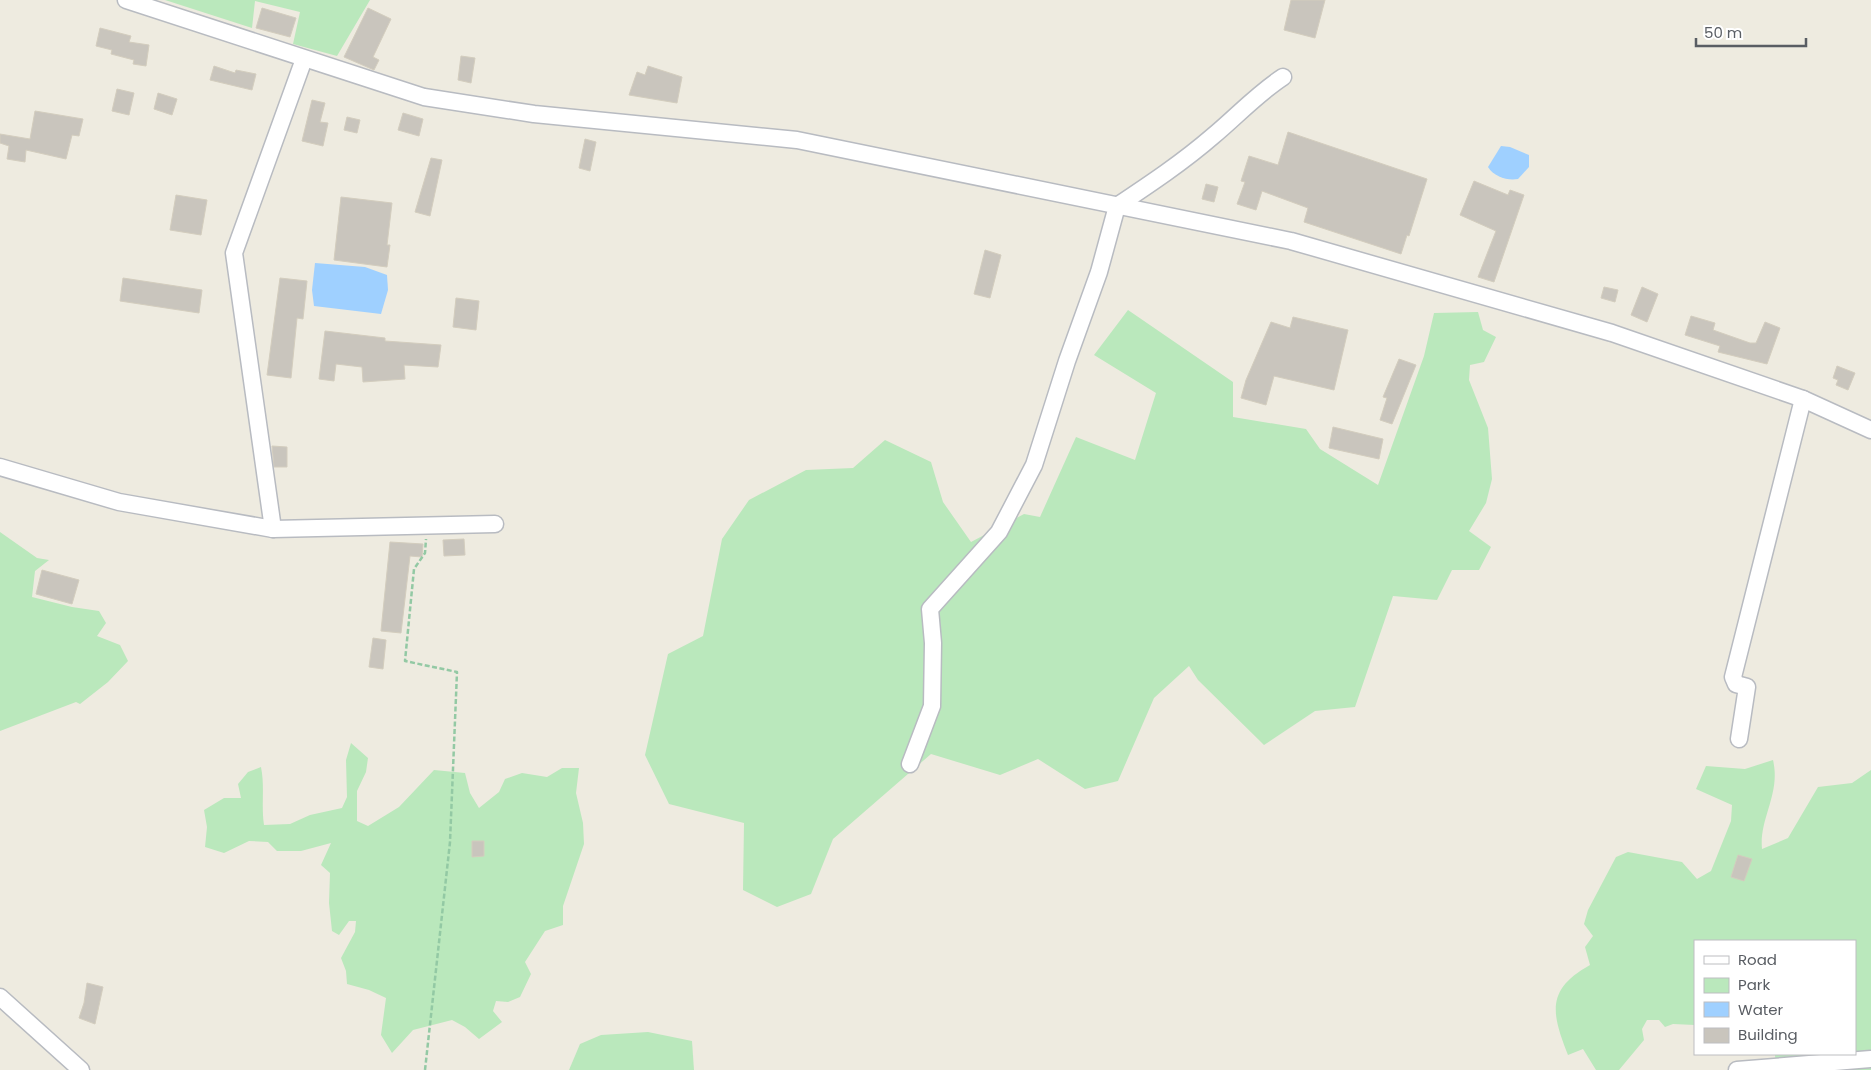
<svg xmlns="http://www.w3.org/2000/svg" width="1871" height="1070" viewBox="0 0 1871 1070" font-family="Poppins,sans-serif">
<rect width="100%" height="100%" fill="#eeebe0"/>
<!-- green -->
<g fill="#bae8bc">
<path d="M 165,0 L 370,0 L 337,56 L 293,44 L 300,12 L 255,1 L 252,28 Z"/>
<path d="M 1128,310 L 1233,382 L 1233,417 L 1306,429 L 1320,449 L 1378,485 L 1424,356 L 1434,313 L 1478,312 L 1483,330 L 1496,337 L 1484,362 L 1470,365 L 1469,380 L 1488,428 L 1492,479 L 1486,503 L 1469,531 L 1491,547 L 1479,570 L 1452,570 L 1437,600 L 1393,596 L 1355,707 L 1315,711 L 1264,745 L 1198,680 L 1189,666 L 1154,698 L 1118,781 L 1085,789 L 1038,759 L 1000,775 L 931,754 L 833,839 L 811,894 L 777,907 L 743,890 L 744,823 L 669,804 L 645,755 L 668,654 L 703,636 L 722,539 L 749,500 L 806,470 L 853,468 L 885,440 L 931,462 L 943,502 L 971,542 L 1024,514 L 1040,517 L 1076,437 L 1135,460 L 1156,393 L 1094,355 Z"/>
<path d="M 0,532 L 37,558 L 49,560 L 35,571 L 32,597 L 72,607 L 99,611 L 106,623 L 97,636 L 120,645 L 128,661 L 108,682 L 80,704 L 76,702 L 0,731 Z"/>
<path d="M 351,743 L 368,758 L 366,772 L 357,791 L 357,821 L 368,826 L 399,807 L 434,770 L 465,773 L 470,793 L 479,808 L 499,792 L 505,779 L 522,773 L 547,777 L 562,768 L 579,768 L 576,793 L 583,823 L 584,844 L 563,906 L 563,925 L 545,931 L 525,962 L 531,974 L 520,997 L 508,1002 L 496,1001 L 493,1011 L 502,1022 L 479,1039 L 465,1027 L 452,1020 L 413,1030 L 392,1053 L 381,1035 L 386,998 L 369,990 L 347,984 L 346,971 L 341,958 L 355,932 L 356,921 L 349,921 L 339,935 L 332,931 L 329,903 L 330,873 L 321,865 L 331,843 L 301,851 L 277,851 L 268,842 L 249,841 L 224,853 L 205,847 L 207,827 L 204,810 L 224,798 L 241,798 L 238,784 L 248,772 L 261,767 C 265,787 261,805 264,825 L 290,824 L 310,815 L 342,808 L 347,797 L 346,760 Z"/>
<path d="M 1773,760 C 1781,794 1759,818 1762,849 L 1788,838 L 1818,787 L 1852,783 L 1871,770 L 1871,1070 L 1778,1070 L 1775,1056 L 1775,1054 L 1855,1054 L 1855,941 L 1695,941 L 1695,1025 L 1673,1024 L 1665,1027 L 1659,1020 L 1647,1020 L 1642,1029 L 1644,1040 L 1619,1070 L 1596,1070 L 1583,1049 L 1568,1055 C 1552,1014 1545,990 1590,965 L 1585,947 L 1593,936 L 1584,924 L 1588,910 L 1616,857 L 1628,852 L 1682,862 L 1697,879 L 1711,871 L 1731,821 L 1732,805 L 1696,789 L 1706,766 L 1745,769 Z"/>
<path d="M 648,1032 L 692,1041 L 694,1070 L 569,1070 L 580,1044 L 601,1035 Z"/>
</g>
<!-- water -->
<g fill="#9fd0ff">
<path d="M 1501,146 L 1510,147 L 1529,155 L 1529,167 L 1518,179 C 1508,181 1494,177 1488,167 Z"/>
<path d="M 315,263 L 365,267 L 387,275 L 388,290 L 381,314 L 314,306 L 312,290 Z"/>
</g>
<!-- building -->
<g fill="#c9c5bd" stroke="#d3cdbe">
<path d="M 1291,0 L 1325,0 L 1315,38 L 1284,30 Z"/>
<path d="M 262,8 L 296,18 L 290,37 L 256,28 Z"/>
<path d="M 368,8 L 391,19 L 373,57 L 379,60 L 374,70 L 344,57 Z"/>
<path d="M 100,28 L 131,36 L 129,42 L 149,45 L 146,66 L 133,64 L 134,60 L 111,54 L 112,50 L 96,46 Z"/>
<path d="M 461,56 L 475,58 L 471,83 L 458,80 Z"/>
<path d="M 214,66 L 235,73 L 236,70 L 256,74 L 252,90 L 210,80 Z"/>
<path d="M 648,66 L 682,77 L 677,103 L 629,95 L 637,72 L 645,75 Z"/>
<path d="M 117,89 L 134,93 L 129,115 L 112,111 Z"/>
<path d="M 158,93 L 177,99 L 172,115 L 154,109 Z"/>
<path d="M 312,100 L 325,103 L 320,122 L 328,123 L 323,146 L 302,141 Z"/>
<path d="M 35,111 L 83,119 L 79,136 L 72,135 L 66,159 L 26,150 L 25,162 L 7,159 L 9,146 L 0,143 L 0,134 L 30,139 Z"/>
<path d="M 403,113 L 423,119 L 419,136 L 398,130 Z"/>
<path d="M 347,117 L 360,120 L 357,133 L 344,130 Z"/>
<path d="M 1288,132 L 1427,179 L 1409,236 L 1407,235 L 1401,254 L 1304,222 L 1308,208 L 1262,191 L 1256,210 L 1237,204 L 1245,182 L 1241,181 L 1249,156 L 1278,165 Z"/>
<path d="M 585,139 L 596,142 L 590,171 L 579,168 Z"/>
<path d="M 431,158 L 442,160 L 430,216 L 415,212 Z"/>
<path d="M 1474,181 L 1508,195 L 1510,190 L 1524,195 L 1494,282 L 1478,277 L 1496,231 L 1460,215 Z"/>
<path d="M 1206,184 L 1218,187 L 1214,202 L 1202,199 Z"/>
<path d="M 176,195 L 207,200 L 201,235 L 170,230 Z"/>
<path d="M 341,197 L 392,203 L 387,245 L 390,245 L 387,267 L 334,260 Z"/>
<path d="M 985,250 L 1001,255 L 990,298 L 974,294 Z"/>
<path d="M 123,278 L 202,290 L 199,313 L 120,301 Z"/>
<path d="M 280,278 L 307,281 L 303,319 L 297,318 L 291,378 L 267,375 Z"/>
<path d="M 1604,287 L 1618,290 L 1615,302 L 1601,298 Z"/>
<path d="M 1642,287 L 1658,294 L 1647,322 L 1631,315 Z"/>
<path d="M 456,298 L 479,301 L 476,330 L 453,327 Z"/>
<path d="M 1691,316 L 1715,323 L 1713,330 L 1750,343 L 1756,343 L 1765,322 L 1780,328 L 1767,364 L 1718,352 L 1720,346 L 1685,335 Z"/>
<path d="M 1293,317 L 1348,330 L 1334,390 L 1274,376 L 1266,405 L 1241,398 L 1246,380 L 1271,322 L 1290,328 Z"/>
<path d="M 325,331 L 385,338 L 385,341 L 441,345 L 438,367 L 404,365 L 405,379 L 363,382 L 362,367 L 336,364 L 334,381 L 319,379 Z"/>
<path d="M 1399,359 L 1416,365 L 1392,424 L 1380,420 L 1387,398 L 1383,397 Z"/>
<path d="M 1837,366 L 1855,373 L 1848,390 L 1836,385 L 1838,380 L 1833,378 Z"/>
<path d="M 1333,427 L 1383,439 L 1379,459 L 1329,448 Z"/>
<path d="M 272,446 L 287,447 L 287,467 L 274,467 Z"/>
<path d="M 464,539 L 465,555 L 444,556 L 443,540 Z"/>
<path d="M 390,542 L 423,544 L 422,557 L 410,556 L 401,633 L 381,631 Z"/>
<path d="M 42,570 L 79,580 L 72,604 L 36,594 Z"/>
<path d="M 373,638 L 386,640 L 383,669 L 369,667 Z"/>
<path d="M 472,841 L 484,841 L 484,856 L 472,857 Z"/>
<path d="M 1738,855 L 1752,859 L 1744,881 L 1731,877 Z"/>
<path d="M 87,983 L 103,987 L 95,1024 L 79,1018 L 84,1003 Z"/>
</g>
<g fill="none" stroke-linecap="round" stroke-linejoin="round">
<defs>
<g id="minor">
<path d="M 126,0 L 424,97 L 534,114 L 797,140 L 1291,241 L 1612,333 L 1803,399 L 1871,430"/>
<path d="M 0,467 L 119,502 L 273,529 L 495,524"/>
<path d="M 273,529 L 234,253 L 304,59"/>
<path d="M 1739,739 L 1747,687 L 1736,684 L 1733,677 L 1803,399"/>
<path d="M 910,764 L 932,706 L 933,643 L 930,609 L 999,532 L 1034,465 L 1067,361 L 1099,272 L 1117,206 C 1150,184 1183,162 1213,136 C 1237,116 1257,94 1283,77"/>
<path d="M 0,997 L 81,1070"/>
<path d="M 1737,1070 L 1871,1059"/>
</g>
</defs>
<!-- minor casing -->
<use href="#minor" stroke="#b8bbc1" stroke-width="19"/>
<!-- path -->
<path stroke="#93c9a4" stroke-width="2.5" stroke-dasharray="5 2.5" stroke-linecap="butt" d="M 425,1070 L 450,842 L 457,672 L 405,661 L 414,569 L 425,553 L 426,539"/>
<!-- minor -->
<use href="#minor" stroke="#fff" stroke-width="16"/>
</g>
<!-- legend -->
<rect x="1694" y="940" width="162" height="115" fill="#ffffff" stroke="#bdbec1"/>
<rect x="1704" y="956" width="25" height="8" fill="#ffffff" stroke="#bdbec1"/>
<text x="1738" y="965" font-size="15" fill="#595d63">Road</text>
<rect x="1704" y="978" width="25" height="15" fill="#bae8bc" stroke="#bdbec1"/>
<text x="1738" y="990" font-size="15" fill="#595d63">Park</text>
<rect x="1704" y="1002" width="25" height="15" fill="#9fd0ff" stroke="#bdbec1"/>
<text x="1738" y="1015" font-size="15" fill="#595d63">Water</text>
<rect x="1704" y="1028" width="25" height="15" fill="#c9c5bd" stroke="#bdbec1"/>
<text x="1738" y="1040" font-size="15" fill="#595d63">Building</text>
<!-- scale -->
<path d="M1696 38v8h110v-8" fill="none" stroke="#595d63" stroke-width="2.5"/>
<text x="1704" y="38" font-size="15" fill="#595d63" stroke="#ffffff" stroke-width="4" paint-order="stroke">50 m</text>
</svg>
